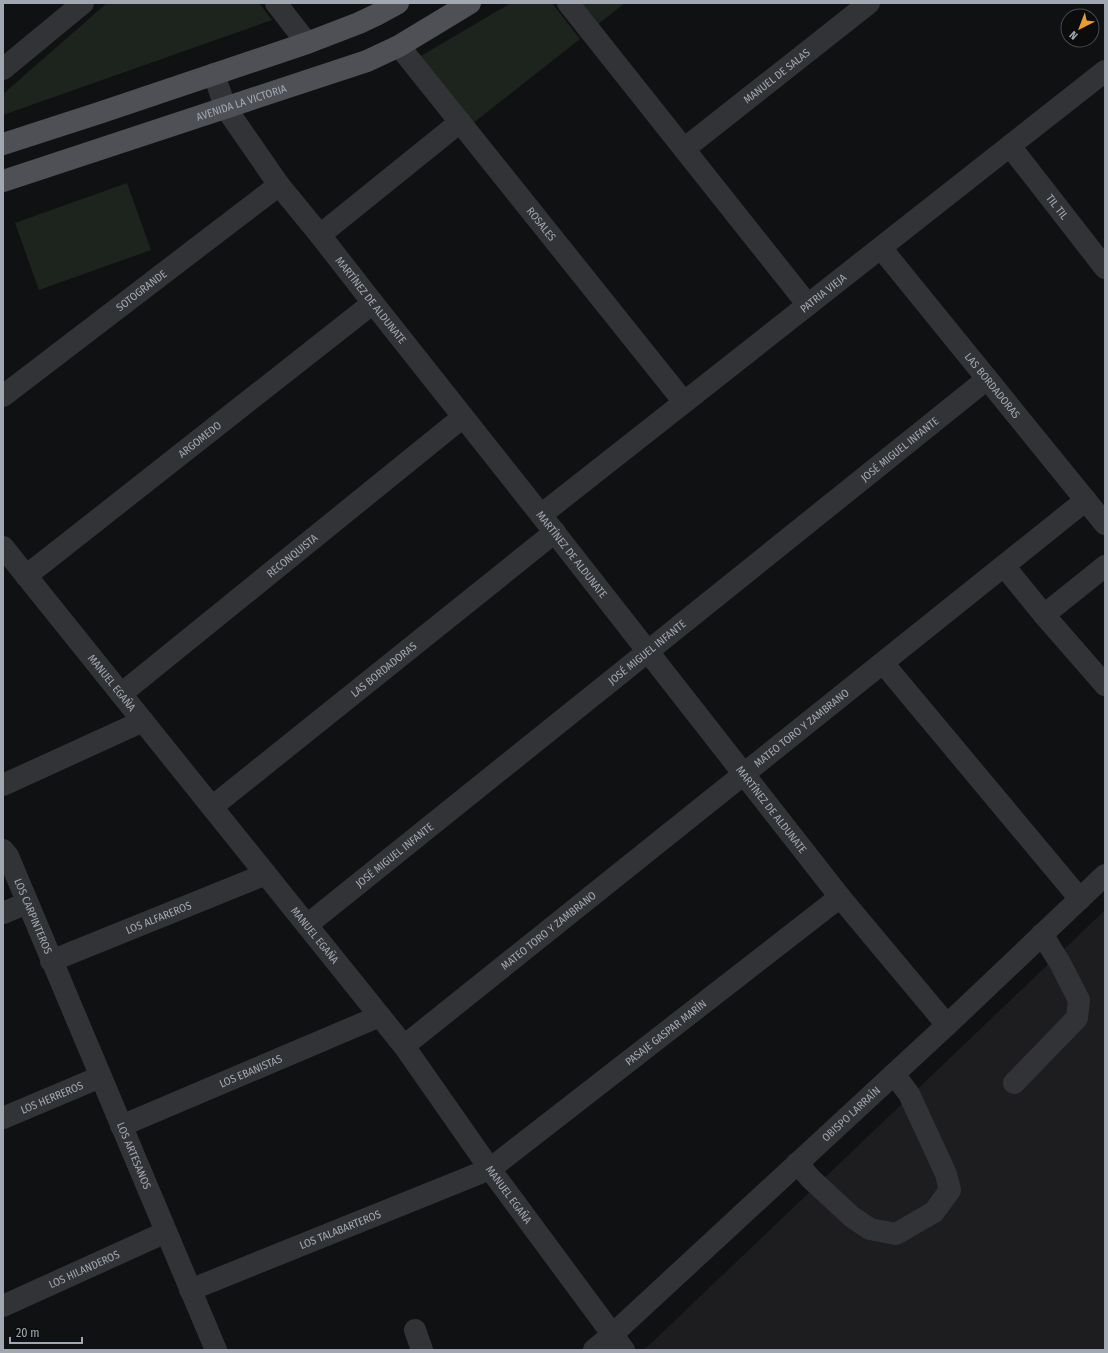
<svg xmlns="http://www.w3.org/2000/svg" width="1108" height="1353" viewBox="0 0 1108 1353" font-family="'Fira Sans Condensed',sans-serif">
<rect width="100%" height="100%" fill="#101112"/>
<!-- built -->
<path fill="#1d1d1f" d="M 1105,910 L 1105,1350 L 644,1350 Z"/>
<!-- green -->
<g fill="#1d241d">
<path d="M 107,3 L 259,3 L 272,20 L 3,115 L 3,94 Z"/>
<path d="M 511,3 L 552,3 L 580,39 L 472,124 L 419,57 Z"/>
<path d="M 580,3 L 625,3 L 597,25 Z"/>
<path d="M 127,183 L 151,250 L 39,290 L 15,223 Z"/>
</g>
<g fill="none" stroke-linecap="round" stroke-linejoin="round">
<!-- minor -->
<g stroke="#323337" stroke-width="22">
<path d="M 276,3 L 307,43"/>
<path d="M 568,3 L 808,305"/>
<path id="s1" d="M 399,46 L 684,402"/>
<path d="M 3,69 L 83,3"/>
<path id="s2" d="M 214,74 L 225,107 L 279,185 L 320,235 L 373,303 L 541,515 L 840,897 L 947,1025"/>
<path id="s3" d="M 1010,146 L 1105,268"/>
<path id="s4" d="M 684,149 L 869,3"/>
<path d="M 320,235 L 460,122"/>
<path id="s5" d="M 881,248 L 1105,524"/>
<path id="s6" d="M 3,396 L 279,185"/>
<path id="s7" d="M 541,515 L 1105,71"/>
<path id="s8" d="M 3,547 L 404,1046 L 490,1169 L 624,1350"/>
<path d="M 1004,566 L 1044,615 L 1105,685"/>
<path id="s9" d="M 26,576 L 373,303"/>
<path d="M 1044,615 L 1105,566"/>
<path d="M 883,663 L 1080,899"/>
<path id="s10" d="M 121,694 L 463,417"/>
<path d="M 3,785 L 143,721"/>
<path id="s11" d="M 212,807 L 555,532"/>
<path id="s12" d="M 3,850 L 8,856 L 216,1350"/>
<path d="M 3,913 L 27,903"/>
<path id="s13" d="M 307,925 L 987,379"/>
<path id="s14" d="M 51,961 L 266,874"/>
<path id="s15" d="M 404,1046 L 1086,500"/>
<path d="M 1014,1083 L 1077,1018 L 1079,1000 L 1060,963 L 1042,934"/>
<path id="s16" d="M 3,1118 L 100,1077"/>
<path id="s17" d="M 121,1126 L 380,1016"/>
<path d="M 797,1163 L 811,1179 L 852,1217 L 870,1229 L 896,1234 L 934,1212 L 950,1190 L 946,1174 L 909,1094 L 894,1074"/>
<path id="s18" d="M 190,1290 L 490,1169 L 840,897"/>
<path id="s19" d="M 3,1306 L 166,1232"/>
<path d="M 415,1330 L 422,1350"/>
<path id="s20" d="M 594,1350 L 613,1334 L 947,1025 L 1105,875"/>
</g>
<!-- major -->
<g stroke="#4e5056" stroke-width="22">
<path d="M 3,144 L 102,112 L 307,43 L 359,23 L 376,15 L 398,3"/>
<path id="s21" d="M 3,181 L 367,61 L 399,46 L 470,3"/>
</g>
</g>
<g text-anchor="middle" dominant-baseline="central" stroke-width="3.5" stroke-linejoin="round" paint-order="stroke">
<!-- street labels -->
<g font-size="11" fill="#a2a8b2" stroke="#0c0c0d">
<text stroke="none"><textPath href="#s4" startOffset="118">MANUEL DE SALAS</textPath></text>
<text stroke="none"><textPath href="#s21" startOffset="251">AVENIDA LA VICTORIA</textPath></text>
<text stroke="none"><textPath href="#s3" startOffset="77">TIL TIL</textPath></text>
<text stroke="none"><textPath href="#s1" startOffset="228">ROSALES</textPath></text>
<text stroke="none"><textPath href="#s6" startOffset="174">SOTOGRANDE</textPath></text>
<text stroke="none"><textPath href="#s7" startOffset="359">PATRIA VIEJA</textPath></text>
<text stroke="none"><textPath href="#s2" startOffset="277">MARTÍNEZ DE ALDUNATE</textPath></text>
<text stroke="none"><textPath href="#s5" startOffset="177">LAS BORDADORAS</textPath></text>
<text stroke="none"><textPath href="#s9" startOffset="221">ARGOMEDO</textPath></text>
<text stroke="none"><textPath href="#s13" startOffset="760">JOSÉ MIGUEL INFANTE</textPath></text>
<text stroke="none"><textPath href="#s10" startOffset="220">RECONQUISTA</textPath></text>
<text stroke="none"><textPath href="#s2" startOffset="601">MARTÍNEZ DE ALDUNATE</textPath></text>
<text stroke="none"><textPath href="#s13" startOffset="436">JOSÉ MIGUEL INFANTE</textPath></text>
<text stroke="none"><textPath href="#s11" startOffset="220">LAS BORDADORAS</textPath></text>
<text stroke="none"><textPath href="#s8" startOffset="174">MANUEL EGAÑA</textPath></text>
<text stroke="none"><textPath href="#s15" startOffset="509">MATEO TORO Y ZAMBRANO</textPath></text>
<text stroke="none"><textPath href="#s2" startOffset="925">MARTÍNEZ DE ALDUNATE</textPath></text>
<text stroke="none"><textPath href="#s13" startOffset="112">JOSÉ MIGUEL INFANTE</textPath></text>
<text stroke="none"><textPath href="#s12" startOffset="73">LOS CARPINTEROS</textPath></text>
<text stroke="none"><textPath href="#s14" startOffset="116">LOS ALFAREROS</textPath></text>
<text stroke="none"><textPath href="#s15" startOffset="185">MATEO TORO Y ZAMBRANO</textPath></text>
<text stroke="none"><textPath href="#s8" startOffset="498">MANUEL EGAÑA</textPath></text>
<text stroke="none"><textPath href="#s18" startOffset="546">PASAJE GASPAR MARÍN</textPath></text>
<text stroke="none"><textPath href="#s17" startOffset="141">LOS EBANISTAS</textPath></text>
<text stroke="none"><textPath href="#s16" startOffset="53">LOS HERREROS</textPath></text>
<text stroke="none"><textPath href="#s20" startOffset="349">OBISPO LARRAÍN</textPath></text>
<text stroke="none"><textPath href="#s12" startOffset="333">LOS ARTESANOS</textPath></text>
<text stroke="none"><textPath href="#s8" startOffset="822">MANUEL EGAÑA</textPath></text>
<text stroke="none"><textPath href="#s18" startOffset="162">LOS TALABARTEROS</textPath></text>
<text stroke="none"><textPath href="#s19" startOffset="89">LOS HILANDEROS</textPath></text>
</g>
</g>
<!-- border -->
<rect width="1108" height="1353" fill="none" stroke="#a2a8b2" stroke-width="8"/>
<!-- north arrow -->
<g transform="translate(1080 28) rotate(222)"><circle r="19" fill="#0c0c0d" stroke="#484a4f"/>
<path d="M0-3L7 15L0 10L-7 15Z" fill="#ea9c30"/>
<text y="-6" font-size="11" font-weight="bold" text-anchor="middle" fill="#a2a8b2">N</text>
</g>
<!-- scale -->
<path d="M10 1337v6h72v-6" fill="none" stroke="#a2a8b2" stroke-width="2"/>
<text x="16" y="1337" font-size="12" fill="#a2a8b2" stroke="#0c0c0d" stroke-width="3" paint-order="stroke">20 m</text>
</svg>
